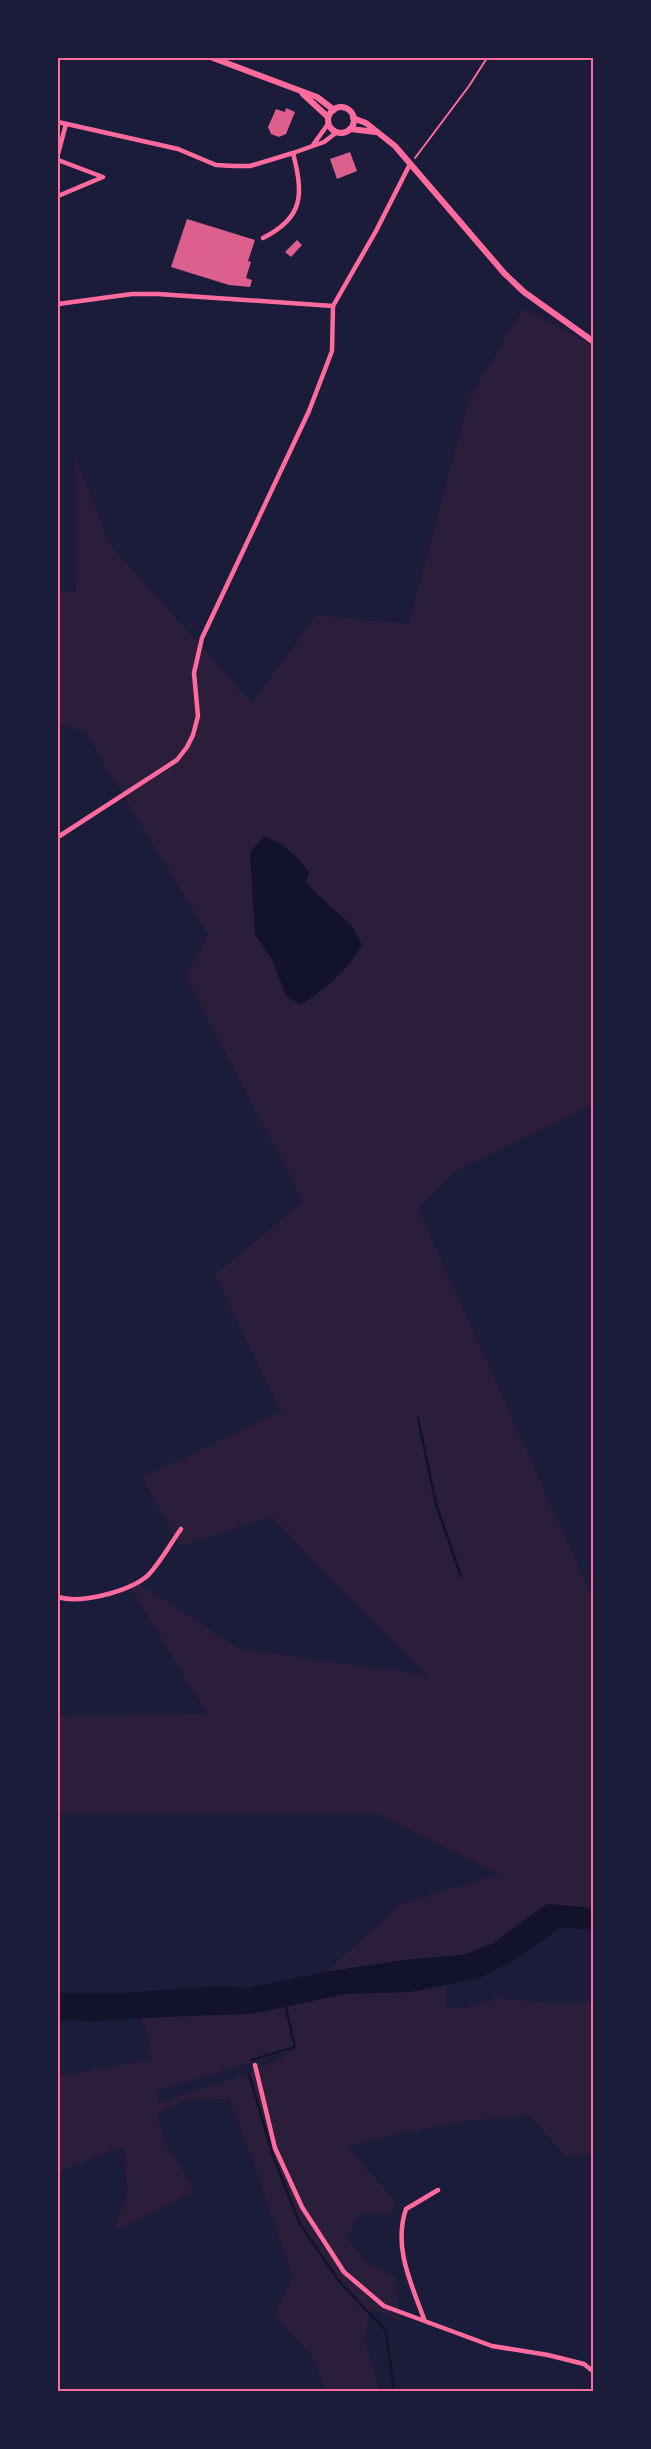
<svg xmlns="http://www.w3.org/2000/svg" width="651" height="2449" viewBox="0 0 651 2449" font-family="Quicksand,sans-serif">
<rect width="100%" height="100%" fill="#1b1b3a"/>
<!-- green -->
<g fill="#2a1e3b" fill-rule="evenodd">
<path d="M 523,309 L 593,345 L 593,1104 L 456,1171 L 418,1208 L 593,1599 L 593,1908 L 547,1904 L 492,1944 L 463,1955 L 403,1960 L 326,1972 L 401,1904 L 499,1874 L 378,1814 L 58,1814 L 58,1715 L 207,1714 L 122,1573 L 240,1649 L 426,1675 L 271,1517 L 180,1546 L 142,1477 L 281,1412 L 215,1275 L 303,1201 L 186,977 L 208,935 L 85,732 L 58,724 L 58,592 L 76,592 L 75,455 L 110,545 L 252,703 L 316,615 L 409,624 L 469,399 ZM 250,852 L 309,872 L 306,881 L 314,891 L 280,983 L 253,904 Z"/>
<path d="M 446,1985 L 445,2007 L 467,2008 L 497,1998 L 550,2003 L 593,2002 L 593,2152 L 567,2158 L 530,2116 L 468,2121 L 404,2133 L 348,2147 L 396,2202 L 392,2215 L 361,2213 L 346,2237 L 369,2265 L 395,2276 L 400,2321 L 371,2308 L 364,2338 L 380,2391 L 326,2391 L 313,2357 L 274,2315 L 293,2277 L 248,2147 L 229,2099 L 184,2101 L 157,2114 L 166,2144 L 195,2191 L 114,2231 L 127,2193 L 124,2146 L 58,2172 L 58,2076 L 151,2060 L 149,2036 L 141,2018 L 252,2014 L 348,1993 L 410,1992 ZM 295,2050 L 240,2077 L 158,2102 L 156,2091 Z"/>
</g>
<!-- water -->
<g fill="#12122b">
<path d="M 264,836 C 284,843 297,856 309,872 L 306,882 L 314,891 L 353,927 L 362,945 C 345,974 328,986 301,1005 L 286,996 L 274,963 L 255,934 L 250,852 Z"/>
<path d="M 547,1904 L 593,1908 L 593,1929 L 560,1928 L 514,1960 L 480,1978 L 410,1992 L 345,1994 L 252,2014 L 178,2016 L 93,2021 L 58,2020 L 58,1993 L 127,1993 L 216,1986 L 246,1988 L 326,1972 L 403,1960 L 463,1955 L 492,1944 Z"/>
</g>
<g fill="none" stroke-linecap="round" stroke-linejoin="round">
<!-- stream -->
<g stroke="#12122b" stroke-width="2.5">
<path d="M 418,1418 L 436,1504 L 461,1576"/>
<path d="M 252,2060 L 295,2047 L 285,2004"/>
<path d="M 249,2074 L 273,2156 L 299,2222 L 338,2280 L 386,2331 L 394,2392"/>
</g>
</g>
<!-- building -->
<g fill="#dd5f8e">
<path d="M 286,108 L 295,112 L 286,134 L 279,137 L 271,134 L 268,127 L 276,109 L 285,112 Z"/>
<path d="M 350,152 L 357,171 L 337,179 L 330,159 Z"/>
<path d="M 187,219 L 255,240 L 248,261 L 251,262 L 246,278 L 252,280 L 250,287 L 229,285 L 171,267 Z"/>
<path d="M 297,240 L 302,245 L 291,257 L 285,252 Z"/>
</g>
<g fill="none" stroke-linecap="round" stroke-linejoin="round">
<!-- path -->
<path stroke="#ff6b9d" stroke-width="2" d="M 415,158 L 469,86 L 487,58"/>
<!-- minor -->
<g stroke="#ff6b9d" stroke-width="4.5">
<path d="M 58,122 L 178,149 L 216,165 L 234,166 L 250,166 L 293,153 L 324,142 L 337,132"/>
<path d="M 313,145 L 328,124"/>
<path d="M 58,154 L 66,124"/>
<path d="M 58,160 L 103,177 L 58,196"/>
<path d="M 263,238 C 305,217 303,193 293,153"/>
<path d="M 58,304 L 132,294 L 158,294 L 333,306"/>
<path d="M 58,837 L 177,760 L 187,747 L 193,735 L 198,716 L 194,673 L 202,638 L 309,411 L 332,351 L 333,306 L 376,231 L 410,164"/>
<path d="M 58,1597 C 80,1604 127,1592 146,1577 C 157,1568 172,1541 181,1529"/>
<path d="M 255,2065 L 275,2148 L 302,2207 L 344,2272 L 384,2306 L 492,2346 L 548,2355 L 584,2364 L 594,2372"/>
<path d="M 424,2319 C 411,2283 393,2247 406,2209 L 438,2190"/>
</g>
<!-- secondary -->
<g stroke="#ff6b9d" stroke-width="6">
<path d="M 213,58 L 317,97 L 334,110"/>
<path d="M 303,94 L 328,117"/>
<circle cx="341" cy="120" r="13"/>
<path d="M 353,118 L 366,123 L 395,146 L 504,273 L 524,292 L 594,342"/>
<path d="M 350,129 L 376,132"/>
</g>
</g>
<!-- border -->
<rect width="651" height="2449" fill="none" stroke="#1b1b3a" stroke-width="118"/>
<rect x="59" y="59" width="533" height="2331" fill="none" stroke="#ff6b9d" stroke-width="2"/>
</svg>
